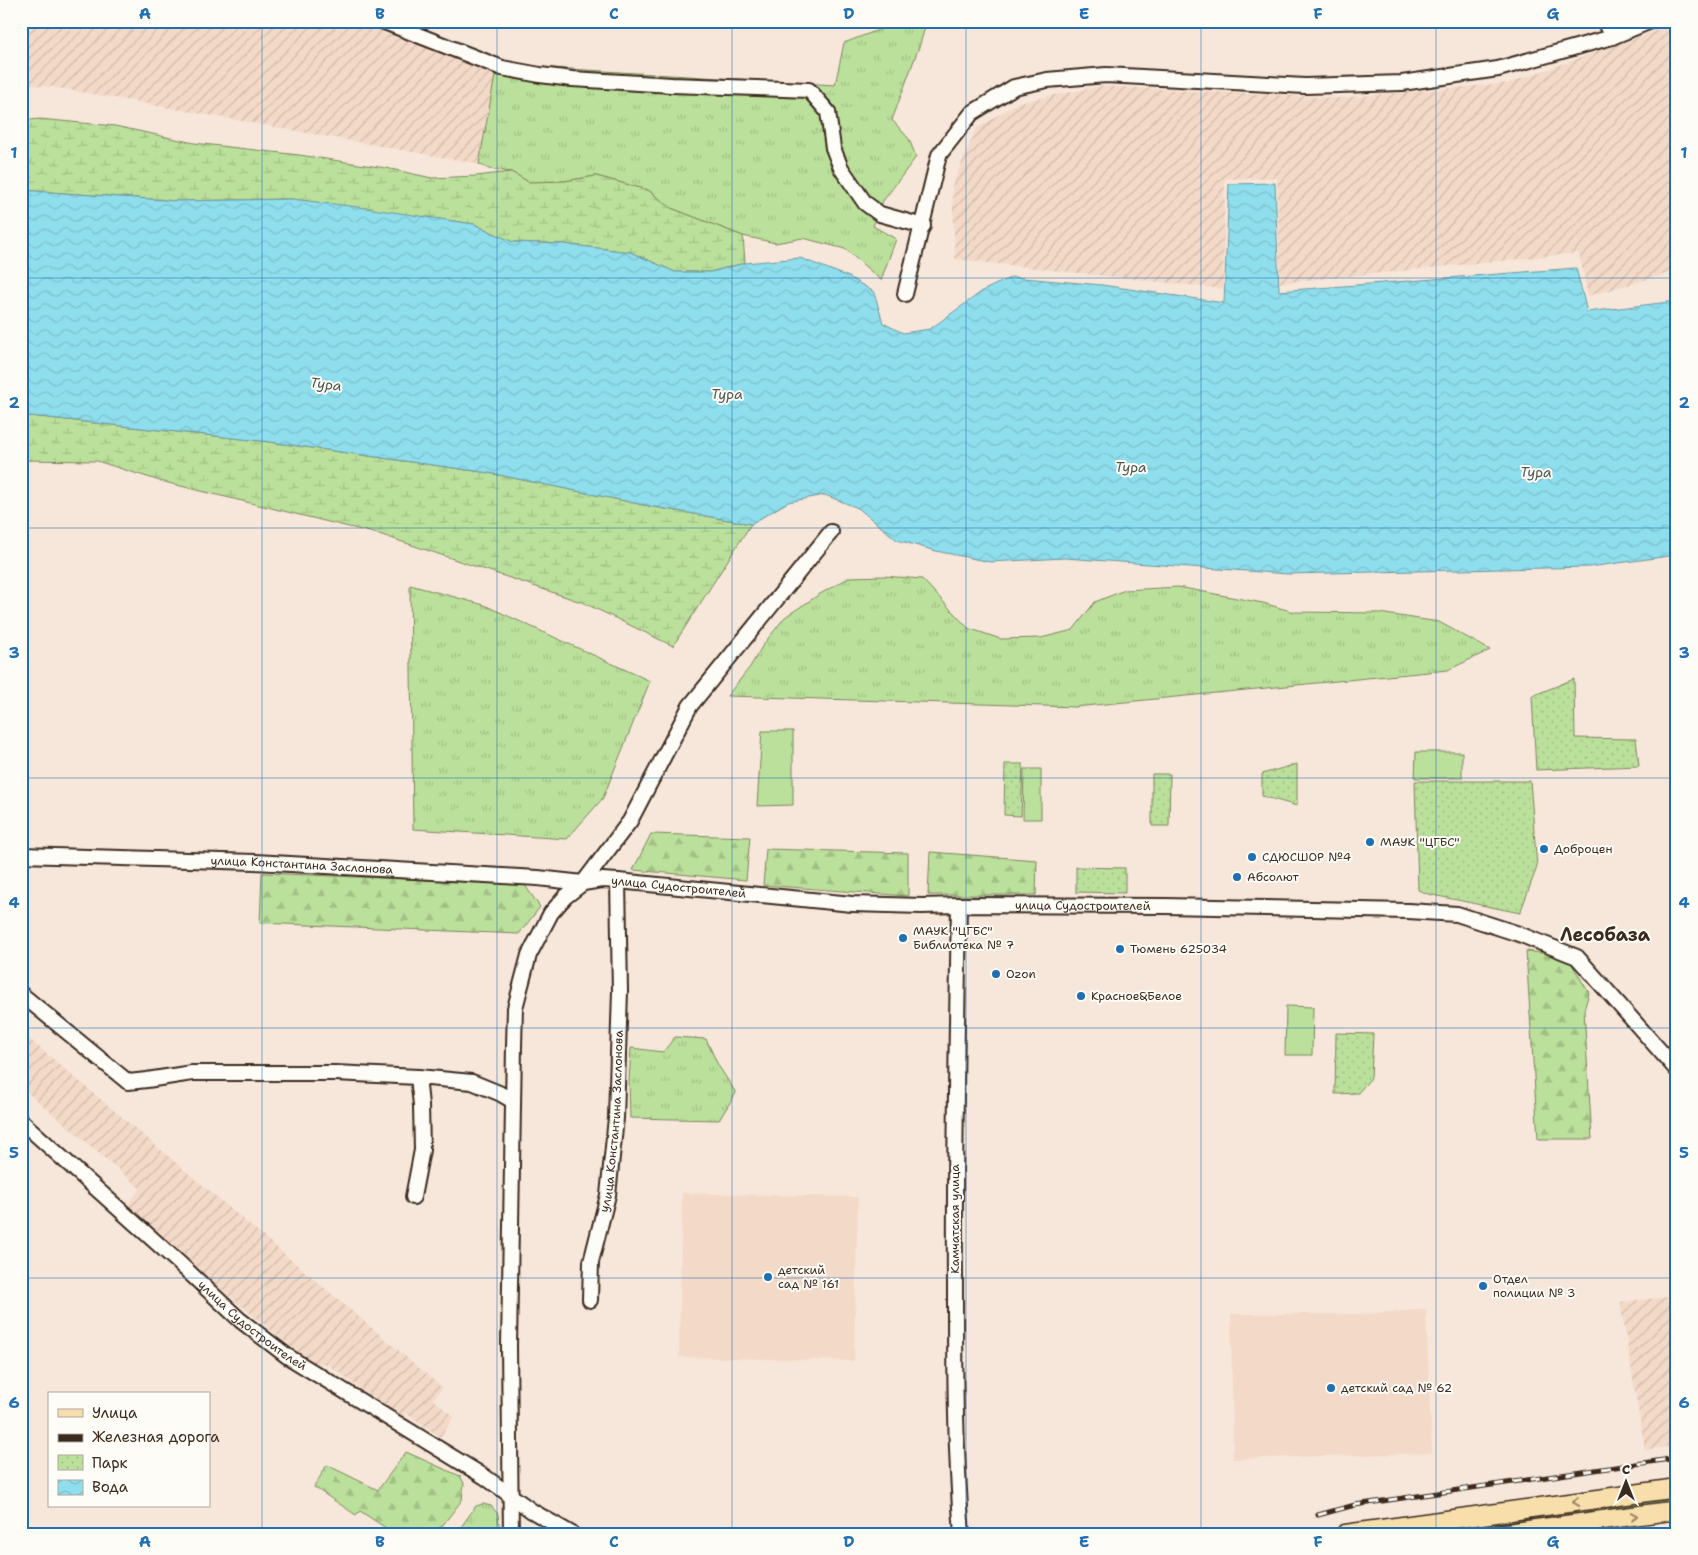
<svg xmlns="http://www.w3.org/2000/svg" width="1698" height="1555" viewBox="0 0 1698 1555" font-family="'Shantell Sans',sans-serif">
<defs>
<pattern id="industrial-furrows" width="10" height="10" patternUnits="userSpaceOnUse" patternTransform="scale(1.25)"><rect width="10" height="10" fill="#f3d9c8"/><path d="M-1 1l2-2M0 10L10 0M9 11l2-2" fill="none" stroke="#d1baab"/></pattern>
<pattern id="grass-tufts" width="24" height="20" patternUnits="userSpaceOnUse" patternTransform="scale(1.25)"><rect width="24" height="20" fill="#bbe09b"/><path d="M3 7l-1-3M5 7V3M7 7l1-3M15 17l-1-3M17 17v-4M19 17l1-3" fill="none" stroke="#a2c085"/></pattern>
<pattern id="forest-firs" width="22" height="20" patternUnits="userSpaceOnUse" patternTransform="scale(1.25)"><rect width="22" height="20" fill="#bbe09b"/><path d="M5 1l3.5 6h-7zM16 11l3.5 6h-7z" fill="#a2c085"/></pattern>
<pattern id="wetland-marsh" width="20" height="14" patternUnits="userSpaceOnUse" patternTransform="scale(1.25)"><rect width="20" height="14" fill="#bbe09b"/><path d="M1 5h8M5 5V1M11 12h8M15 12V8" fill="none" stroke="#a2c085"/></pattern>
<pattern id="park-dots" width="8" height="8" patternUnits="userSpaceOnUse" patternTransform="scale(1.25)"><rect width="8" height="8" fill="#bbe09b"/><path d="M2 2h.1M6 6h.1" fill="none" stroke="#a2c085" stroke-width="1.8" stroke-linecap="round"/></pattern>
<pattern id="water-waves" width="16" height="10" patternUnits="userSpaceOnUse" patternTransform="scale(1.25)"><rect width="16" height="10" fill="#8fdeed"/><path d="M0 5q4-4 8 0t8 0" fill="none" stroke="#7cbfcb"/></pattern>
</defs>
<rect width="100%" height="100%" fill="#f7e7db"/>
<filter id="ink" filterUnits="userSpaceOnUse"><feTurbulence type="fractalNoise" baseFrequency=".02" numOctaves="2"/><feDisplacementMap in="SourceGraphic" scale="10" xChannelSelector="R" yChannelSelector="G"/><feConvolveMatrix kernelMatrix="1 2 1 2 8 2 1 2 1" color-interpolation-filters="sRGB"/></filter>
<g filter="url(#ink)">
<!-- built -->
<g fill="#f3d9c8">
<path d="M 682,1193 L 858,1197 L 854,1361 L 679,1357 Z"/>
<path d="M 1426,1309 L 1432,1453 L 1233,1459 L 1231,1314 L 1365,1314 Z"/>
</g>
<!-- industrial -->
<g fill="url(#industrial-furrows)">
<path d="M 21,21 L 372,21 L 496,70 L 479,164 L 53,87 L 21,84 Z"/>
<path d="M 1677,23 L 1677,271 L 1588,296 L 1579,253 L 1280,283 L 1277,178 L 1225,179 L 1223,289 L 955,259 L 952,186 L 976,129 L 1019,102 L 1101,86 L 1339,98 L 1509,83 Z"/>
<path d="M 21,1032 L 443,1388 L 433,1399 L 454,1417 L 440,1437 L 406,1413 L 401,1419 L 327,1364 L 309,1362 L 125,1209 L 140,1188 L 21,1087 Z"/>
<path d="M 1677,1296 L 1677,1445 L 1645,1450 L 1620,1302 Z"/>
</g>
<!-- grass -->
<g fill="url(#grass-tufts)" stroke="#7b855c">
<path d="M 902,21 L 927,21 L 920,44 L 892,120 L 909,139 L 916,157 L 883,201 L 873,226 L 896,239 L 881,280 L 845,249 L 803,238 L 776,243 L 743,236 L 671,208 L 648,190 L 596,176 L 565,181 L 529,182 L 511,172 L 489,169 L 479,164 L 496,70 L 521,66 L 835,85 L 844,43 Z"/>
<path d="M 884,576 L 922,579 L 968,628 L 1001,639 L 1041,638 L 1073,630 L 1095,602 L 1125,590 L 1178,587 L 1263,603 L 1294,612 L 1379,613 L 1439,622 L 1490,650 L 1448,670 L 1075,707 L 727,696 L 750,667 L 763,645 L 785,617 L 820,594 L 850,577 Z"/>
<path d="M 410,585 L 484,605 L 650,681 L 603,798 L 567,839 L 413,829 Z"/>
<path d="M 675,1037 L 706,1039 L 718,1065 L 736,1093 L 719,1120 L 630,1118 L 629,1081 L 631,1048 L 663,1052 Z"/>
<path d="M 1677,1496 L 1677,1503 L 1446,1534 L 1398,1534 Z"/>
<path d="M 483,1504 L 491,1506 L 498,1514 L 500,1534 L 456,1534 L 476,1506 Z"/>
</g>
<!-- forest -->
<g fill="url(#forest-firs)" stroke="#7b855c">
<path d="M 651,834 L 750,837 L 746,880 L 633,870 Z"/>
<path d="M 766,849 L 908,853 L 908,896 L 763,885 Z"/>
<path d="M 930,852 L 1037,860 L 1036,895 L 928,895 Z"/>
<path d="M 262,873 L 524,884 L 540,907 L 519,934 L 260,923 Z"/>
<path d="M 1526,951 L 1567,956 L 1589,993 L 1584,1010 L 1592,1139 L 1538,1139 Z"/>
<path d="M 406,1452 L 460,1476 L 464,1483 L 462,1500 L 442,1526 L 430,1534 L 395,1534 L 360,1511 L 356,1515 L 314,1487 L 327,1465 L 378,1490 Z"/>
</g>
<!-- wetland -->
<g fill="url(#wetland-marsh)" stroke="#7b855c">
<path d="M 39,119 L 115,126 L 194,143 L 299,155 L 386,168 L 432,178 L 476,176 L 511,172 L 529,182 L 565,181 L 596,176 L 648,190 L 671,208 L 743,236 L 745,263 L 710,272 L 675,272 L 630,252 L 564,244 L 512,242 L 474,224 L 292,199 L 178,201 L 21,190 L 21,121 Z"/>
<path d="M 21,415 L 270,442 L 489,473 L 649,506 L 751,524 L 673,646 L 584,603 L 382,535 L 160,481 L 97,461 L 21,460 Z"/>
</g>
<!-- park -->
<g fill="url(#park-dots)" stroke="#7b855c">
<path d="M 1574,679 L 1575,738 L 1636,739 L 1639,766 L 1536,770 L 1532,696 Z"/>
<path d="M 1005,764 L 1023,764 L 1021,816 L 1004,815 Z"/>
<path d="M 1297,764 L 1297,806 L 1262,796 L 1262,774 Z"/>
<path d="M 1152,774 L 1170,774 L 1169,826 L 1152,826 Z"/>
<path d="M 1415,781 L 1530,781 L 1537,867 L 1520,913 L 1428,894 L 1418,890 Z"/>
<path d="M 1076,867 L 1125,868 L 1125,893 L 1076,892 Z"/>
<path d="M 1336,1033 L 1373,1034 L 1371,1078 L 1358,1093 L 1335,1094 Z"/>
</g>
<!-- garden -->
<g fill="#bbe09b" stroke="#7b855c">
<path d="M 762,731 L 793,731 L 793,805 L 757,806 Z"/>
<path d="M 1416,752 L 1462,752 L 1462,778 L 1415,778 Z"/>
<path d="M 1024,769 L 1041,769 L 1041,819 L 1023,819 Z"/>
<path d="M 1286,1006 L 1313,1007 L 1312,1055 L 1285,1055 Z"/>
</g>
<!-- water -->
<path fill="url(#water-waves)" stroke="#6d969a" d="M 1275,183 L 1279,291 L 1576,268 L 1587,312 L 1677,301 L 1677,555 L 1589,567 L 1288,574 L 1065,558 L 990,562 L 936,551 L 897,540 L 858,508 L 825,495 L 788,502 L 751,524 L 649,506 L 489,473 L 270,442 L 21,415 L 21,190 L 178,201 L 292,199 L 366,208 L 474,224 L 513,242 L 564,244 L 630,252 L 675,272 L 710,272 L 745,263 L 800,258 L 849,277 L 874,292 L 883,323 L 903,333 L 930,329 L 984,290 L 1012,277 L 1102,285 L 1224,303 L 1229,184 Z"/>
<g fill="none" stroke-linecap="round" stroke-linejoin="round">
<defs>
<g id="minor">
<path d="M 382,21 L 502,68 L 540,75 L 572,79 L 672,85 L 809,90 L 828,112 L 833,148 L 841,168 L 865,203 L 880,214 L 923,226"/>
<path d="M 1604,21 L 1612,37"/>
<path d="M 905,294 L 939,155 L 972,113 L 1014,87 L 1047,80 L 1106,75 L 1305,86 L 1402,83 L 1498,69 L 1612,37 L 1651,21"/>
<path id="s1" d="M 21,855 L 255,862 L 538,878 L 583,883 L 602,880 L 618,881 L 852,904 L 922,906 L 959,905 L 1165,906 L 1408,911 L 1457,914 L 1519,934 L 1577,957 L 1677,1070"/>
<path d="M 959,905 C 957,1031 954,1157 955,1284 C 955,1367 955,1451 962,1534"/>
<path d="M 21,994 L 128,1082 L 147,1080 L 192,1073 L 335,1073 L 418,1077 L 472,1082 L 499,1093 L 513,1101"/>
<path id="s2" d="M 21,1121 L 178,1262 L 240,1320 L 287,1356 L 485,1477 L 532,1511 L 572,1534"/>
<path d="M 413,1197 L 422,1150 L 421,1105 L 418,1077"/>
<path id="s3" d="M 590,1300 L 591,1262 L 608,1195 L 616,1118 L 620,991 L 618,881"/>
<path d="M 511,1534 L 509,1346 L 514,1046 L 515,1008 L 529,955 L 551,913 L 565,897 L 583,883 L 630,821 L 690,706 L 831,532"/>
</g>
<g id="major">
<path d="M 1345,1534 L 1677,1488"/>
<path d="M 1499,1534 L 1677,1510"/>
</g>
</defs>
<!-- minor casing -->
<use href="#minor" stroke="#3b2a1e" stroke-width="18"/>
<!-- major casing -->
<use href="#major" stroke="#3b2a1e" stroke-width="21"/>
<!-- minor -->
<use href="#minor" stroke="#fdfcf7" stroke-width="14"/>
<!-- major -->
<use href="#major" stroke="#f8deab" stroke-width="18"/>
<defs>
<path id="rail" d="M 1318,1515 L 1355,1505 L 1677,1458"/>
</defs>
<!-- rail casing -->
<use href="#rail" stroke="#3b2a1e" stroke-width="5"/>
<!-- rail -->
<use href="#rail" stroke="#fdfcf7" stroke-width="3" stroke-dasharray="9" stroke-linecap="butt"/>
</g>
<!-- one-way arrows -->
<defs><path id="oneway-chevron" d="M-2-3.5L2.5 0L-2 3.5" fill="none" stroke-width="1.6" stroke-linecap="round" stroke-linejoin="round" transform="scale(1.25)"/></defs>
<g stroke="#9a8464">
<use href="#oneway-chevron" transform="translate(1576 1502) rotate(172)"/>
<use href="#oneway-chevron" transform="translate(1634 1516) rotate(-8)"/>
</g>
</g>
<!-- grid -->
<path fill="none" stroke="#1f6fb2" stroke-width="1" stroke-opacity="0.55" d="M 262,21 L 262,1534M 497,21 L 497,1534M 732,21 L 732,1534M 966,21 L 966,1534M 1201,21 L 1201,1534M 1436,21 L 1436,1534M 21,278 L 1677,278M 21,528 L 1677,528M 21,778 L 1677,778M 21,1028 L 1677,1028M 21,1278 L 1677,1278"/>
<!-- markers -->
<g fill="#1f6fb2" stroke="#fdfcf7" stroke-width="2">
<circle cx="1370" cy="842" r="5"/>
<circle cx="1544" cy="849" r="5"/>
<circle cx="1252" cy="857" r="5"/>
<circle cx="1237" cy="877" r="5"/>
<circle cx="903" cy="938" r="5"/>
<circle cx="1120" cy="949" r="5"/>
<circle cx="996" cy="974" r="5"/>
<circle cx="1081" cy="996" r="5"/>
<circle cx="768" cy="1277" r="5"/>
<circle cx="1483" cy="1286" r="5"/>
<circle cx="1331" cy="1388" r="5"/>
</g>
<g text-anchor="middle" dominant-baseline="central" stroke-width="4" stroke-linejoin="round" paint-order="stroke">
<!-- poi labels -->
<g font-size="12" fill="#3b2a1e" stroke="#fdfcf7" text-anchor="start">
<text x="1380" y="842">МАУК "ЦГБС"</text>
<text x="1554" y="849">Доброцен</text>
<text x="1262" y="857">СДЮСШОР №4</text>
<text x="1247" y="877">Абсолют</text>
<text x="913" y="931">МАУК "ЦГБС"<tspan x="913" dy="14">Библиотека № 7</tspan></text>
<text x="1130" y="949">Тюмень 625034</text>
<text x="1006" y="974">Ozon</text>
<text x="1091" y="996">Красное&amp;Белое</text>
<text x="778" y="1270">детский<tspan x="778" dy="14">сад № 161</tspan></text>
<text x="1493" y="1279">Отдел<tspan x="1493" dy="14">полиции № 3</tspan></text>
<text x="1341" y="1388">детский сад № 62</text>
</g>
<!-- street labels -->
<g font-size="12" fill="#3b2a1e" stroke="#fdfcf7">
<text stroke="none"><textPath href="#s1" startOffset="281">улица Константина Заслонова</textPath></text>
<text stroke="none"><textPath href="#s1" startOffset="659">улица Судостроителей</textPath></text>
<text stroke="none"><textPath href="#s1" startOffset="1064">улица Судостроителей</textPath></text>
<text stroke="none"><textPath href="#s3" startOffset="181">улица Константина Заслонова</textPath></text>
<text transform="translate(955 1219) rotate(-90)">Камчатская улица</text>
<text stroke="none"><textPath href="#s2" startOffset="309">улица Судостроителей</textPath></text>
</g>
<!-- water labels -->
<g font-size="14" font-style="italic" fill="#505752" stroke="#fdfcf7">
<text transform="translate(326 384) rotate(7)">Тура</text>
<text x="727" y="394">Тура</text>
<text transform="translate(1131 467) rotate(1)">Тура</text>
<text transform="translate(1536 472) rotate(1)">Тура</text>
</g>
<!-- district labels -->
<g font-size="18" font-weight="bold" fill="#3b2a1e" stroke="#fdfcf7">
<text x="1605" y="935">Лесобаза</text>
</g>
</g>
<!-- margin -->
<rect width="1698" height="1555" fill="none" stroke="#fdfcf7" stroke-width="55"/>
<!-- legend -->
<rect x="48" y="1392" width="162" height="115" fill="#fdfcf7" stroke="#afa8a0"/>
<rect x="58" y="1409" width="25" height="8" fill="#f8deab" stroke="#afa8a0"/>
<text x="92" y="1418" font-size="15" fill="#3b2a1e">Улица</text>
<rect x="58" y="1434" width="25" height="8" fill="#3b2a1e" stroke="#afa8a0"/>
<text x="92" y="1442" font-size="15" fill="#3b2a1e">Железная дорога</text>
<rect x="58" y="1455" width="25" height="15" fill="url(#park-dots)" stroke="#afa8a0"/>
<text x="92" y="1468" font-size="15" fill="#3b2a1e">Парк</text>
<rect x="58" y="1480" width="25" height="15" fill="url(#water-waves)" stroke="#afa8a0"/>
<text x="92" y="1492" font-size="15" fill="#3b2a1e">Вода</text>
<!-- north arrow -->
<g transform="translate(1626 1482)" stroke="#fdfcf7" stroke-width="4" paint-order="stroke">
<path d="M0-4L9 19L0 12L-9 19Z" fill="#3b2a1e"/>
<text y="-8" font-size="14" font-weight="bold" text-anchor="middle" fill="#3b2a1e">С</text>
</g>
<rect x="28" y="28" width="1642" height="1500" fill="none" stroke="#1f6fb2" stroke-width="2"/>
<g font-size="16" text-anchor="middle" font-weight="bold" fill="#1f6fb2">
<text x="145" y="19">A</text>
<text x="380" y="19">B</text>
<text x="614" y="19">C</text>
<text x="849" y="19">D</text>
<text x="1084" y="19">E</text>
<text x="1318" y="19">F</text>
<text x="1553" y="19">G</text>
<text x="14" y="158">1</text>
<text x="1684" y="158">1</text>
<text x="14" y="408">2</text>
<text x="1684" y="408">2</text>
<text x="14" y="658">3</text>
<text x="1684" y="658">3</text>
<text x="14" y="908">4</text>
<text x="1684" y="908">4</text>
<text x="14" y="1158">5</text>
<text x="1684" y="1158">5</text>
<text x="14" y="1408">6</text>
<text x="1684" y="1408">6</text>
<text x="145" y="1547">A</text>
<text x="380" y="1547">B</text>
<text x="614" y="1547">C</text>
<text x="849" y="1547">D</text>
<text x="1084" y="1547">E</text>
<text x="1318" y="1547">F</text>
<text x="1553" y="1547">G</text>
</g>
</svg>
